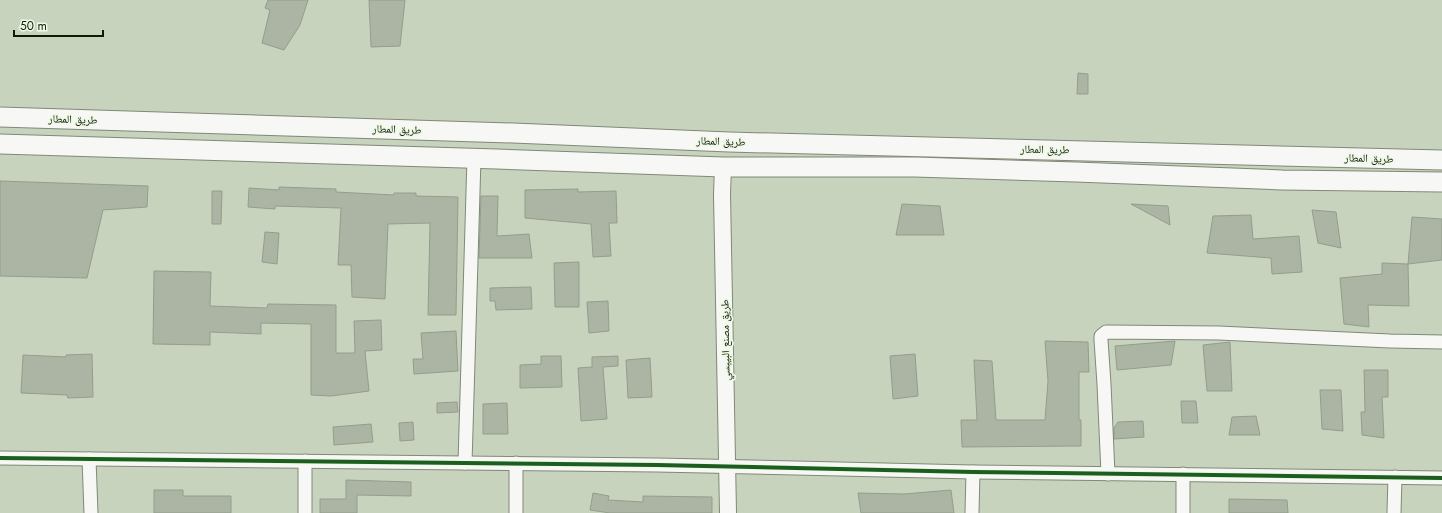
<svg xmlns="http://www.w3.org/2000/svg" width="1442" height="513" viewBox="0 0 1442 513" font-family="Jost,'Noto Naskh Arabic',sans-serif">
<rect width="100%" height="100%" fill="#c8d3bd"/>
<!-- building -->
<g fill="#acb5a3" stroke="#949d8c">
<path d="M 268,0 L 308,0 L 300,25 L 284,50 L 262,43 L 270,10 L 265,8 Z"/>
<path d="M 369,0 L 405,0 L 400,46 L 371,47 Z"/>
<path d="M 1078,73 L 1088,74 L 1088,94 L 1077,94 Z"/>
<path d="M 0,181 L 148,186 L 147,207 L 103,210 L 87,278 L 0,276 Z"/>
<path d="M 279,187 L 336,189 L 336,192 L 394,195 L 394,193 L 416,193 L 416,196 L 458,197 L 456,315 L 428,315 L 430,223 L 388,224 L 385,299 L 352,297 L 351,265 L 338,265 L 341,208 L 275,206 L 275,209 L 248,207 L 249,188 L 279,190 Z"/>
<path d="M 578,189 L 578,192 L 616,191 L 617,223 L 609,223 L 611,256 L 593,257 L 591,224 L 525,218 L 525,190 Z"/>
<path d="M 212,191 L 222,191 L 221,224 L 212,224 Z"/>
<path d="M 481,196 L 498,196 L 497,236 L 529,234 L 532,258 L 479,258 Z"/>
<path d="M 902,204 L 940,206 L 944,235 L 896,235 Z"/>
<path d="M 1131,204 L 1168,206 L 1170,225 Z"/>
<path d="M 1312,210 L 1336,212 L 1341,248 L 1318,243 Z"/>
<path d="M 1251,215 L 1253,239 L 1299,236 L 1302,272 L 1272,274 L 1271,258 L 1207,253 L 1213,216 Z"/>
<path d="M 1412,217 L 1442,219 L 1442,260 L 1408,264 Z"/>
<path d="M 265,232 L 279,233 L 277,264 L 262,262 Z"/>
<path d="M 579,262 L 579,307 L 555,307 L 554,263 Z"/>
<path d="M 1382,263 L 1408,264 L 1409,306 L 1368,305 L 1369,327 L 1344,324 L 1340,278 L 1382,274 Z"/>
<path d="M 154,271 L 211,272 L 210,306 L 267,308 L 268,304 L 336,305 L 336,353 L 355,353 L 354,321 L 381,320 L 382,350 L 365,351 L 369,391 L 331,396 L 311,395 L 311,324 L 261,323 L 261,334 L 210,332 L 210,345 L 153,344 Z"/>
<path d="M 531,287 L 532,309 L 496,310 L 495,301 L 490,301 L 490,288 Z"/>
<path d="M 608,301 L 609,331 L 589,333 L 587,302 Z"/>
<path d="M 456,331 L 458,371 L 414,374 L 413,359 L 423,359 L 421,333 Z"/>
<path d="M 1045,341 L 1088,342 L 1089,372 L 1079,372 L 1079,420 L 1081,420 L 1081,446 L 962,447 L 961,420 L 977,420 L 974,360 L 992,361 L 996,420 L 1045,420 L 1048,381 Z"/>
<path d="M 1175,341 L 1171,365 L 1117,370 L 1115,346 Z"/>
<path d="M 1230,342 L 1232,391 L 1207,391 L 1203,345 Z"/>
<path d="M 92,354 L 93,397 L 68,398 L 67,395 L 21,393 L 23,355 L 66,357 L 66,355 Z"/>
<path d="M 915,354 L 918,396 L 893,399 L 890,356 Z"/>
<path d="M 541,356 L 561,356 L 562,387 L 520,388 L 520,365 L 541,364 Z"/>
<path d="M 618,356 L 618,366 L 603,367 L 607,419 L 581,421 L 578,368 L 592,367 L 592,357 Z"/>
<path d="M 650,358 L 652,397 L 628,398 L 626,360 Z"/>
<path d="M 1364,370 L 1388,370 L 1388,397 L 1382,397 L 1384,438 L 1362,435 L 1361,412 L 1365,412 Z"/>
<path d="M 1320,390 L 1341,390 L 1343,431 L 1322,429 Z"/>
<path d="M 1181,401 L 1196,401 L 1198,423 L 1182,423 Z"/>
<path d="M 457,402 L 458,412 L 437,413 L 437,403 Z"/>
<path d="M 507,403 L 508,434 L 483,434 L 483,404 Z"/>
<path d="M 1256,416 L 1260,435 L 1229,435 L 1232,417 Z"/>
<path d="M 1143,421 L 1144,437 L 1114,439 L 1114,428 L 1118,422 Z"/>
<path d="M 413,422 L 414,440 L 400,441 L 399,423 Z"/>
<path d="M 371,424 L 373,442 L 334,445 L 333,427 Z"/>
<path d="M 346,480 L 411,482 L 411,496 L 357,495 L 357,513 L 320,513 L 320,499 L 346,499 Z"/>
<path d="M 154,490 L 183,490 L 183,496 L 231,496 L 231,513 L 154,513 Z"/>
<path d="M 951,490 L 954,513 L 861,513 L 858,493 L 904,494 Z"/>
<path d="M 593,493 L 609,496 L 608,500 L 643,502 L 643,496 L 712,497 L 712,513 L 610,513 L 590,510 Z"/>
<path d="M 1229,499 L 1287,500 L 1288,513 L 1229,513 Z"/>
</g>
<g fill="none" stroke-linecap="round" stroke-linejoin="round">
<defs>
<g id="minor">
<path d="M 0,458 L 657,465 L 973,472 L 1442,478"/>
<path d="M 89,459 L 91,513"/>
<path d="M 465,463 L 474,158"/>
<path d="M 516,463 L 516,513"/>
<path d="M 1108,474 L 1104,384 L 1101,340 L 1101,336 L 1106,332 L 1219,333 L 1390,341 L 1442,342"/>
<path d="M 1183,474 L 1183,513"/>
<path d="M 305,513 L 305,461"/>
<path d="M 972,513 L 973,472"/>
<path d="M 1394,513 L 1395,477"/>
</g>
<path id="major" d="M 723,167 L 722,194 L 728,513"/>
<g id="highway">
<path d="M 0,117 L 513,133 L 729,142 L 1442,160"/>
<path d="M 0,144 L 497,159 L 723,167 L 915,167 L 1076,172 L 1282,180 L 1442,182"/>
</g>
</defs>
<!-- minor casing -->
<use href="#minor" stroke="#808877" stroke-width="15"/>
<!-- major casing -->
<use href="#major" stroke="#808877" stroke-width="18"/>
<!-- highway casing -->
<use href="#highway" stroke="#808877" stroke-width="21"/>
<!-- minor -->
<use href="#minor" stroke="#f7f8f5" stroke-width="13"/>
<!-- major -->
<use href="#major" stroke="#f7f8f5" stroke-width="16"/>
<!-- highway -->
<use href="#highway" stroke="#f7f8f5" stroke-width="19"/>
<defs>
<path id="cycleway" d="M 0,458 L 657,465 L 973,472 L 1442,478"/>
</defs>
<!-- cycleway casing -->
<use href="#cycleway" stroke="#eef9e5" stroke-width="6"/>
<!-- cycleway -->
<use href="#cycleway" stroke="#1b5e20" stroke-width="4"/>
</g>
<g text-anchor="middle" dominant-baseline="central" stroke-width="3.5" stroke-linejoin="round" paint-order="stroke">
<!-- street labels -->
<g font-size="11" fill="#11190a" stroke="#eef9e5">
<text transform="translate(73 119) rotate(2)">طريق المطار</text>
<text transform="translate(397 129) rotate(2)">طريق المطار</text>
<text transform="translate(721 141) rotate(2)">طريق المطار</text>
<text transform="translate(1045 149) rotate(1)">طريق المطار</text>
<text transform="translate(1369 158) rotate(2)">طريق المطار</text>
<text transform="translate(725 340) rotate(-91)">طريق مصنع البيبسي</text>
</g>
</g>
<!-- scale -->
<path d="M14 30v6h89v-6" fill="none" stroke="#11190a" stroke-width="2"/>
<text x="20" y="30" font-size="12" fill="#11190a" stroke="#eef9e5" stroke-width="3" paint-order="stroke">50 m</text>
</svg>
